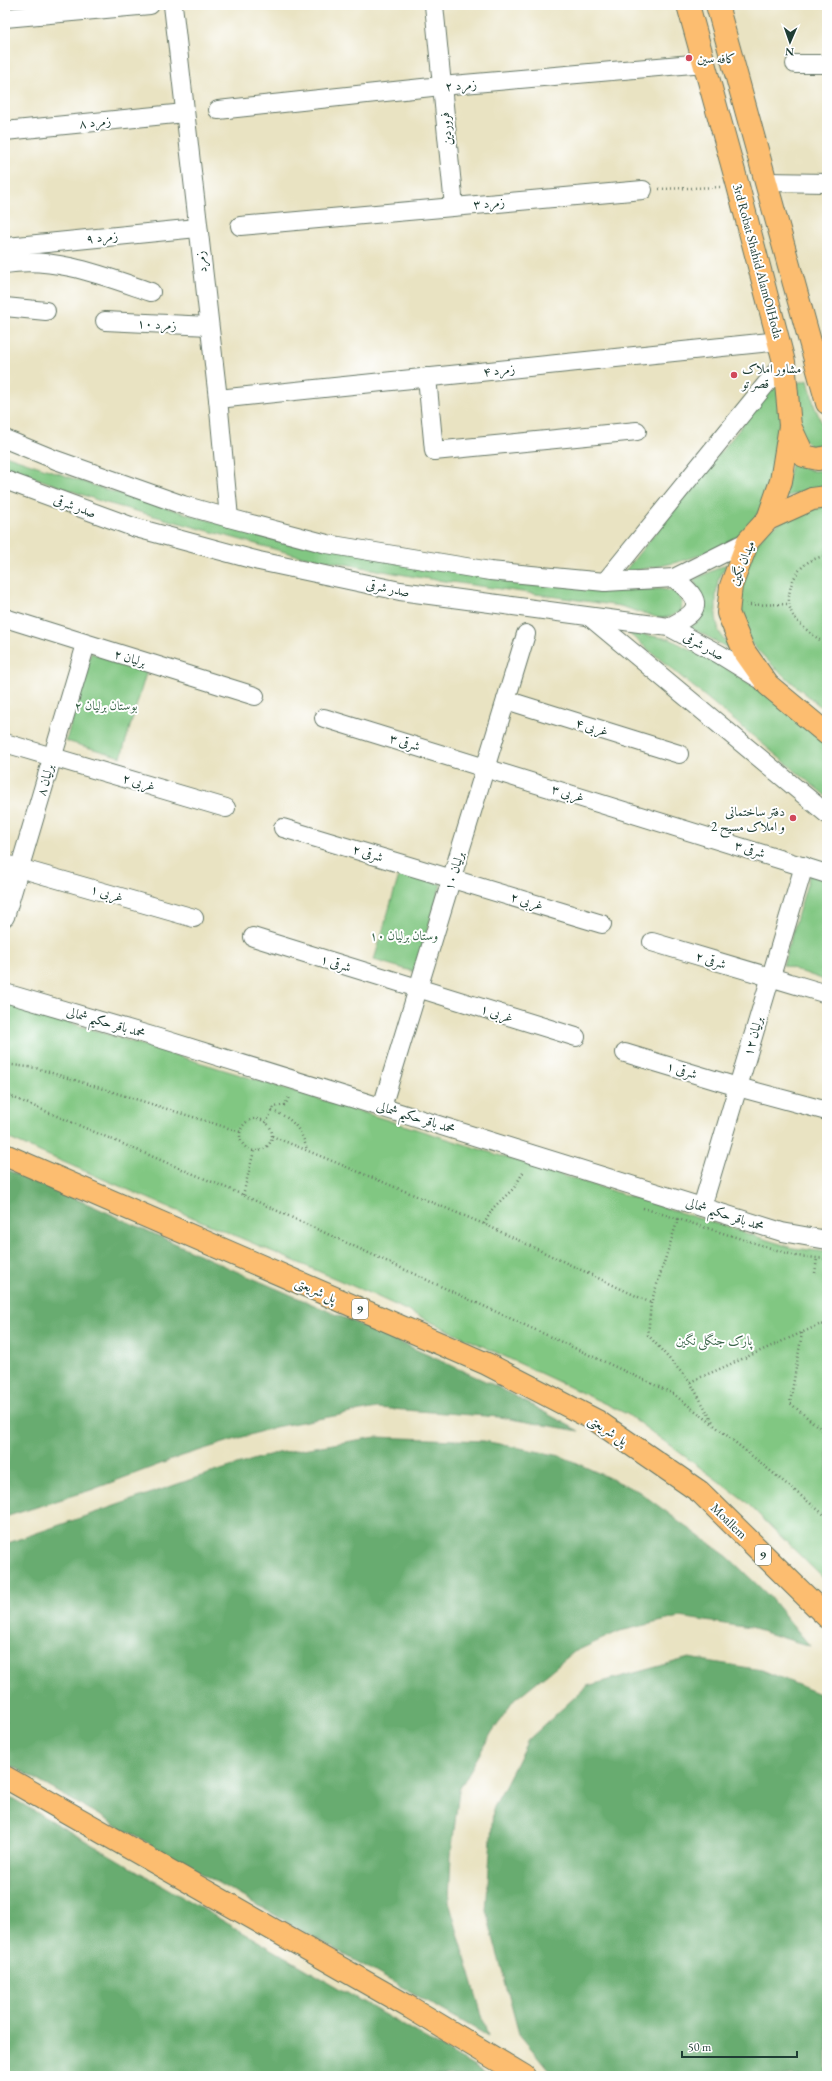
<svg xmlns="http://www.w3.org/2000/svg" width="832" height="2081" viewBox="0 0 832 2081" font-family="'EB Garamond',Amiri,serif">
<rect width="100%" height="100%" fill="#fff"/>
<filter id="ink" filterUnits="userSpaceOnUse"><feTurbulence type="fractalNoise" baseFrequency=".025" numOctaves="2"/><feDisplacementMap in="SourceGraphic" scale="8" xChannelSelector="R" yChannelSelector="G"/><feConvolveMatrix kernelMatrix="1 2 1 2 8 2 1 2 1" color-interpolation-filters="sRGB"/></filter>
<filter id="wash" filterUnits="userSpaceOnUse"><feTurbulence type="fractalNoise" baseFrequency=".012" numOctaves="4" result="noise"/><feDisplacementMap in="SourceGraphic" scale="16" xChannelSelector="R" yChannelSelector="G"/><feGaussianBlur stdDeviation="0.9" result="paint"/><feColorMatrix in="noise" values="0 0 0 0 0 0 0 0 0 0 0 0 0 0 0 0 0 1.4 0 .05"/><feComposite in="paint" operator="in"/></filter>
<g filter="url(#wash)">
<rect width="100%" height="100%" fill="#e9e3c2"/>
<!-- green -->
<g fill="#81c782" stroke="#50825b">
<path d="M 779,380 C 780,395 782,411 782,426 C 780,454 767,512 744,531 C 710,558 666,566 624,572 Z"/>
<path d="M 808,380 L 814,405 L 826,433 L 823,445 L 818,448 L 812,448 L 800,434 L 797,383 Z"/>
<path d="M 794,454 L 802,467 L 813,471 L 827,470 L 827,487 L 804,491 L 782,498 Z"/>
<path d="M 5,455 L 104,489 L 245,531 L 610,590 L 661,589 L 676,592 L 682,602 L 681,611 L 670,617 L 659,618 L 620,606 L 416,577 L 296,555 L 103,502 L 5,467 Z"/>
<path d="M 827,506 L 827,712 L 775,668 L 747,639 L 741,606 L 742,577 L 754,548 L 767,531 L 794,514 Z"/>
<path d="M 727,564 L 718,580 L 716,596 L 716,617 L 719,632 L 733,651 L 690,627 L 700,621 C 703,605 703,594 693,580 Z"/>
<path d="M 627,632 L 670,639 L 736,674 L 774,701 L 822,740 L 827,745 L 827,797 Z"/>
<path d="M 91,653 L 147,670 L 121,757 L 66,741 Z"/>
<path d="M 400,872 L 441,884 L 415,972 L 374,960 Z"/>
<path d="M 810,874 L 827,880 L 827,981 L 783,965 Z"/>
<path d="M 5,1003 L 365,1113 L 793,1248 L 827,1252 L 827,1582 L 743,1499 L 627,1414 L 376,1296 L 5,1137 Z"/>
</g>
<!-- forest -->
<g fill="#68ac70" stroke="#447452">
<path d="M 5,1169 L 95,1207 L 238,1272 L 384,1335 L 496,1386 L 579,1431 L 499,1417 L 377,1408 L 275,1427 L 182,1456 L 91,1490 L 5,1517 Z"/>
<path d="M 376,1437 L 484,1441 L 561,1456 L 638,1491 L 728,1557 L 768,1595 L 810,1646 L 750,1628 L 680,1617 L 620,1631 L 574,1652 L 514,1700 L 492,1732 L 459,1790 L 451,1855 L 449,1902 L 488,2036 L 5,1762 L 5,1544 L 195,1478 L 272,1454 Z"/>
<path d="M 689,1658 L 762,1670 L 825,1696 L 827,1698 L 827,2076 L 554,2076 L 519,2034 L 486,1911 L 493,1809 L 528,1740 L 587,1686 Z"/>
<path d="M 5,1794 L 490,2076 L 5,2076 Z"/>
</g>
</g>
<g filter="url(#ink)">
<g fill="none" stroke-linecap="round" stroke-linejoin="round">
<defs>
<g id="minor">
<path d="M 173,5 L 218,399 L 229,518"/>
<path d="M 434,5 L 454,206"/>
<path d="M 5,18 L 150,5"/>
<path d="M 795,64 L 827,64"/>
<path d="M 218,110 L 441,86 L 704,63"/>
<path d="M 5,131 L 185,113"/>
<path d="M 766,182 L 827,183"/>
<path d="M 240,226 L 643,190"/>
<path d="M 7,247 L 197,228"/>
<path d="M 5,264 C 55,256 104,276 151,292"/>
<path d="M 5,307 L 46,311"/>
<path d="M 105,321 L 209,326"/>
<path d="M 427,377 L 434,451 L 637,431"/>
<path d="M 218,399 L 780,341"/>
<path d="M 5,439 L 56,460 L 183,505 L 229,518 L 327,544 L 490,571 L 605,582 L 674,578 L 748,541"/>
<path d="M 5,480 L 133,527 L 259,561 L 400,591 L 669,627 L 719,654 L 763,681"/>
<path d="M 605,582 L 784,362"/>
<path d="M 590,617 L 827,814"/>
<path d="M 5,618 L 255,696"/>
<path d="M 669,627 C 701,611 705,602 674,578"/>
<path d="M 506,700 L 679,754"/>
<path d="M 324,718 L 827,874"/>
<path d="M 5,743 L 226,808"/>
<path d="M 283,828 L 602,924"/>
<path d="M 5,864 L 194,918"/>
<path d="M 5,917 L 86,644"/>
<path d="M 253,937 L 576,1037"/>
<path d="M 652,942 L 827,994"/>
<path d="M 5,993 L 162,1039 L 782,1232 L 827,1240"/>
<path d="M 625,1053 L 738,1087 L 827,1111"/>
<path d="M 382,1107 L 526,634"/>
<path d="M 702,1207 L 804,866"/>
</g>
<g id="major">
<path d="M 688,5 L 738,186 L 784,362 L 790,426 L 781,481 L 768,519"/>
<path d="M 717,5 L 827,403"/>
<path d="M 790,426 L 804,456 L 818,459 L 827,457"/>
<path d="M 827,497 L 812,499 L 768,519 L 748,541 L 731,586 L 728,613 L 744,651 L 768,685 L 827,734"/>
<path d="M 5,1155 L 487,1364 L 597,1421 L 700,1492 L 827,1617"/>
<path d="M 5,1777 L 411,2008 L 524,2076"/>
</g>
</defs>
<!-- minor casing -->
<use href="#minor" stroke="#676" stroke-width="20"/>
<!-- major casing -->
<use href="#major" stroke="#676" stroke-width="24"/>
<!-- path -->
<g stroke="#676" stroke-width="2.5" stroke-dasharray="1 3" stroke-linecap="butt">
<path d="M 659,189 L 720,187"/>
<path d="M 825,516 L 827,531"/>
<path d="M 827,555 C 821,557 812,559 807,563 C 791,574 783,601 794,617 C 802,628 817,637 827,646"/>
<path d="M 746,605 L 789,604"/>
<path d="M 5,1063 L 12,1065 L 36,1068 L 241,1132"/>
<path d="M 5,1094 L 243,1195 L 672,1393 L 714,1425 L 827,1517"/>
<path d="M 272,1111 C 292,1117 302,1130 307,1150"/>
<circle cx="256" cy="1135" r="16"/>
<path d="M 266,1123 L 274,1107 L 285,1105 L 289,1097"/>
<path d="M 272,1136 L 484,1224 L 651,1303"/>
<path d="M 243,1195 L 254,1151"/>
<path d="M 643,1208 L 796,1256 L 827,1259"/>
<path d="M 678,1219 L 651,1303 L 648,1335 L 690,1382 L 714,1424"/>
<path d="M 484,1224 L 493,1208 L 514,1188 L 524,1171"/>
<path d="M 815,1273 L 817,1258"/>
<path d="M 802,1333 L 790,1403 L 827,1434"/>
<path d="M 690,1382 L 819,1325 L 827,1324"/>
</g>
<!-- minor -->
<use href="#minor" stroke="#fff" stroke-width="18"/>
<!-- major -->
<use href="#major" stroke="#fcbd6f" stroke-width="22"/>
</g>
</g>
<!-- markers -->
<g fill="#d1495b" stroke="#fff" stroke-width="1.5">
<circle cx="689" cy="58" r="4"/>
<circle cx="734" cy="375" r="4"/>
<circle cx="793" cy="818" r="4"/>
</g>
<g text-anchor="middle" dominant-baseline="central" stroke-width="4" stroke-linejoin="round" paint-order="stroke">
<!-- shield labels -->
<g fill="#fff" stroke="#627771" stroke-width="1">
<rect x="352" y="1299" width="16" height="20" rx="3"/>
<rect x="755" y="1545" width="16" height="20" rx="3"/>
</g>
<g font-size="12" font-weight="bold" fill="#1f3d34">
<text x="360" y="1309">9</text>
<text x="763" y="1555">9</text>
</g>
<!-- poi labels -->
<g font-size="13" fill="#1f3d34" stroke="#fff" text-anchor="start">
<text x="697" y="58">کافه سین</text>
<text x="742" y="368">مشاور املاک<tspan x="742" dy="15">قصر تو</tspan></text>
<text x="785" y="811" text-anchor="end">دفتر ساختمانی<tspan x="785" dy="15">و املاک مسیح 2</tspan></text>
</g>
<!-- street labels -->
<g font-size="13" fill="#1f3d34" stroke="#fff">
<text transform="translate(461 85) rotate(-5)">زمرد ۲</text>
<text transform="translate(95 122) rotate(-6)">زمرد ۸</text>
<text transform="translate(446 129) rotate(-96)">فروردین</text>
<text transform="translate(489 203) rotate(-5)">زمرد ۳</text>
<text transform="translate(102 237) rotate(-6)">زمرد ۹</text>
<text transform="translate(758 261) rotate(75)">3rd Robat Shahid AlamOlHoda</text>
<text transform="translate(201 262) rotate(-97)">زمرد</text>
<text transform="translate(157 324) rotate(3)">زمرد ۱۰</text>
<text transform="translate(499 370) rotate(-6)">زمرد ۴</text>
<text transform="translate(75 506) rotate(20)">صدر شرقی</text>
<text transform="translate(742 563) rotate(-68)">میدان نگین</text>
<text transform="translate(388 588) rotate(11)">صدر شرقی</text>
<text transform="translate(704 646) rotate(29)">صدر شرقی</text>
<text transform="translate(130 658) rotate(17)">برلیان ۲</text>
<text transform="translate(592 727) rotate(17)">۴ غربی</text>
<text transform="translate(405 742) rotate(17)">۳ شرقی</text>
<text transform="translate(45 780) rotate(-74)">برلیان ۸</text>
<text transform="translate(139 782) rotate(16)">۲ غربی</text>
<text transform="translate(568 793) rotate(17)">۳ غربی</text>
<text transform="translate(750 849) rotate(17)">۳ شرقی</text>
<text transform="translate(368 853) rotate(17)">۲ شرقی</text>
<text transform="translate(454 871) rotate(-73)">برلیان ۱۰</text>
<text transform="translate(107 893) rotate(16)">۱ غربی</text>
<text transform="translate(527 901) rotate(17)">۲ غربی</text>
<text transform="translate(711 960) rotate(17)">۲ شرقی</text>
<text transform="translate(336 963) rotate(17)">۱ شرقی</text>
<text transform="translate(497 1013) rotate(18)">۱ غربی</text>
<text transform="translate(106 1022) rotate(16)">محمد باقر حکیم شمالی</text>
<text transform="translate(753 1036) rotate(-74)">برلیان ۱۲</text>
<text transform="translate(682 1070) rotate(17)">۱ شرقی</text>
<text transform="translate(416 1117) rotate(17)">محمد باقر حکیم شمالی</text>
<text transform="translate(725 1214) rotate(18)">محمد باقر حکیم شمالی</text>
<text transform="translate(316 1290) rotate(24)">پل شریعتی</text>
<text transform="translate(608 1430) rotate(33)">پل شریعتی</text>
<text transform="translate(729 1521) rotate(44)">Moallem</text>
</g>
<!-- park labels -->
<g font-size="13" fill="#3c664b" stroke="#fff">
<text x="106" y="705">بوستان برلیان ۲</text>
<text x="404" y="935">وستان برلیان ۱۰</text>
<text x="714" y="1340">پارک جنگلی نگین</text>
</g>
</g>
<!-- margin -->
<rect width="832" height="2081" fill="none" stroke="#fff" stroke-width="20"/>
<!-- north arrow -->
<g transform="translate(790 42) rotate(182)" stroke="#ffffff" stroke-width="3" paint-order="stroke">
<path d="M0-3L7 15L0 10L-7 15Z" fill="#1f3d34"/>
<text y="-6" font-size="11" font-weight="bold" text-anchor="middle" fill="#1f3d34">N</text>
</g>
<!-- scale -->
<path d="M682 2051v6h115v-6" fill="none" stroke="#1f3d34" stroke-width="2"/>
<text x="688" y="2051" font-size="12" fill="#1f3d34" stroke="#ffffff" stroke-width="3" paint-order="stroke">50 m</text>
</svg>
